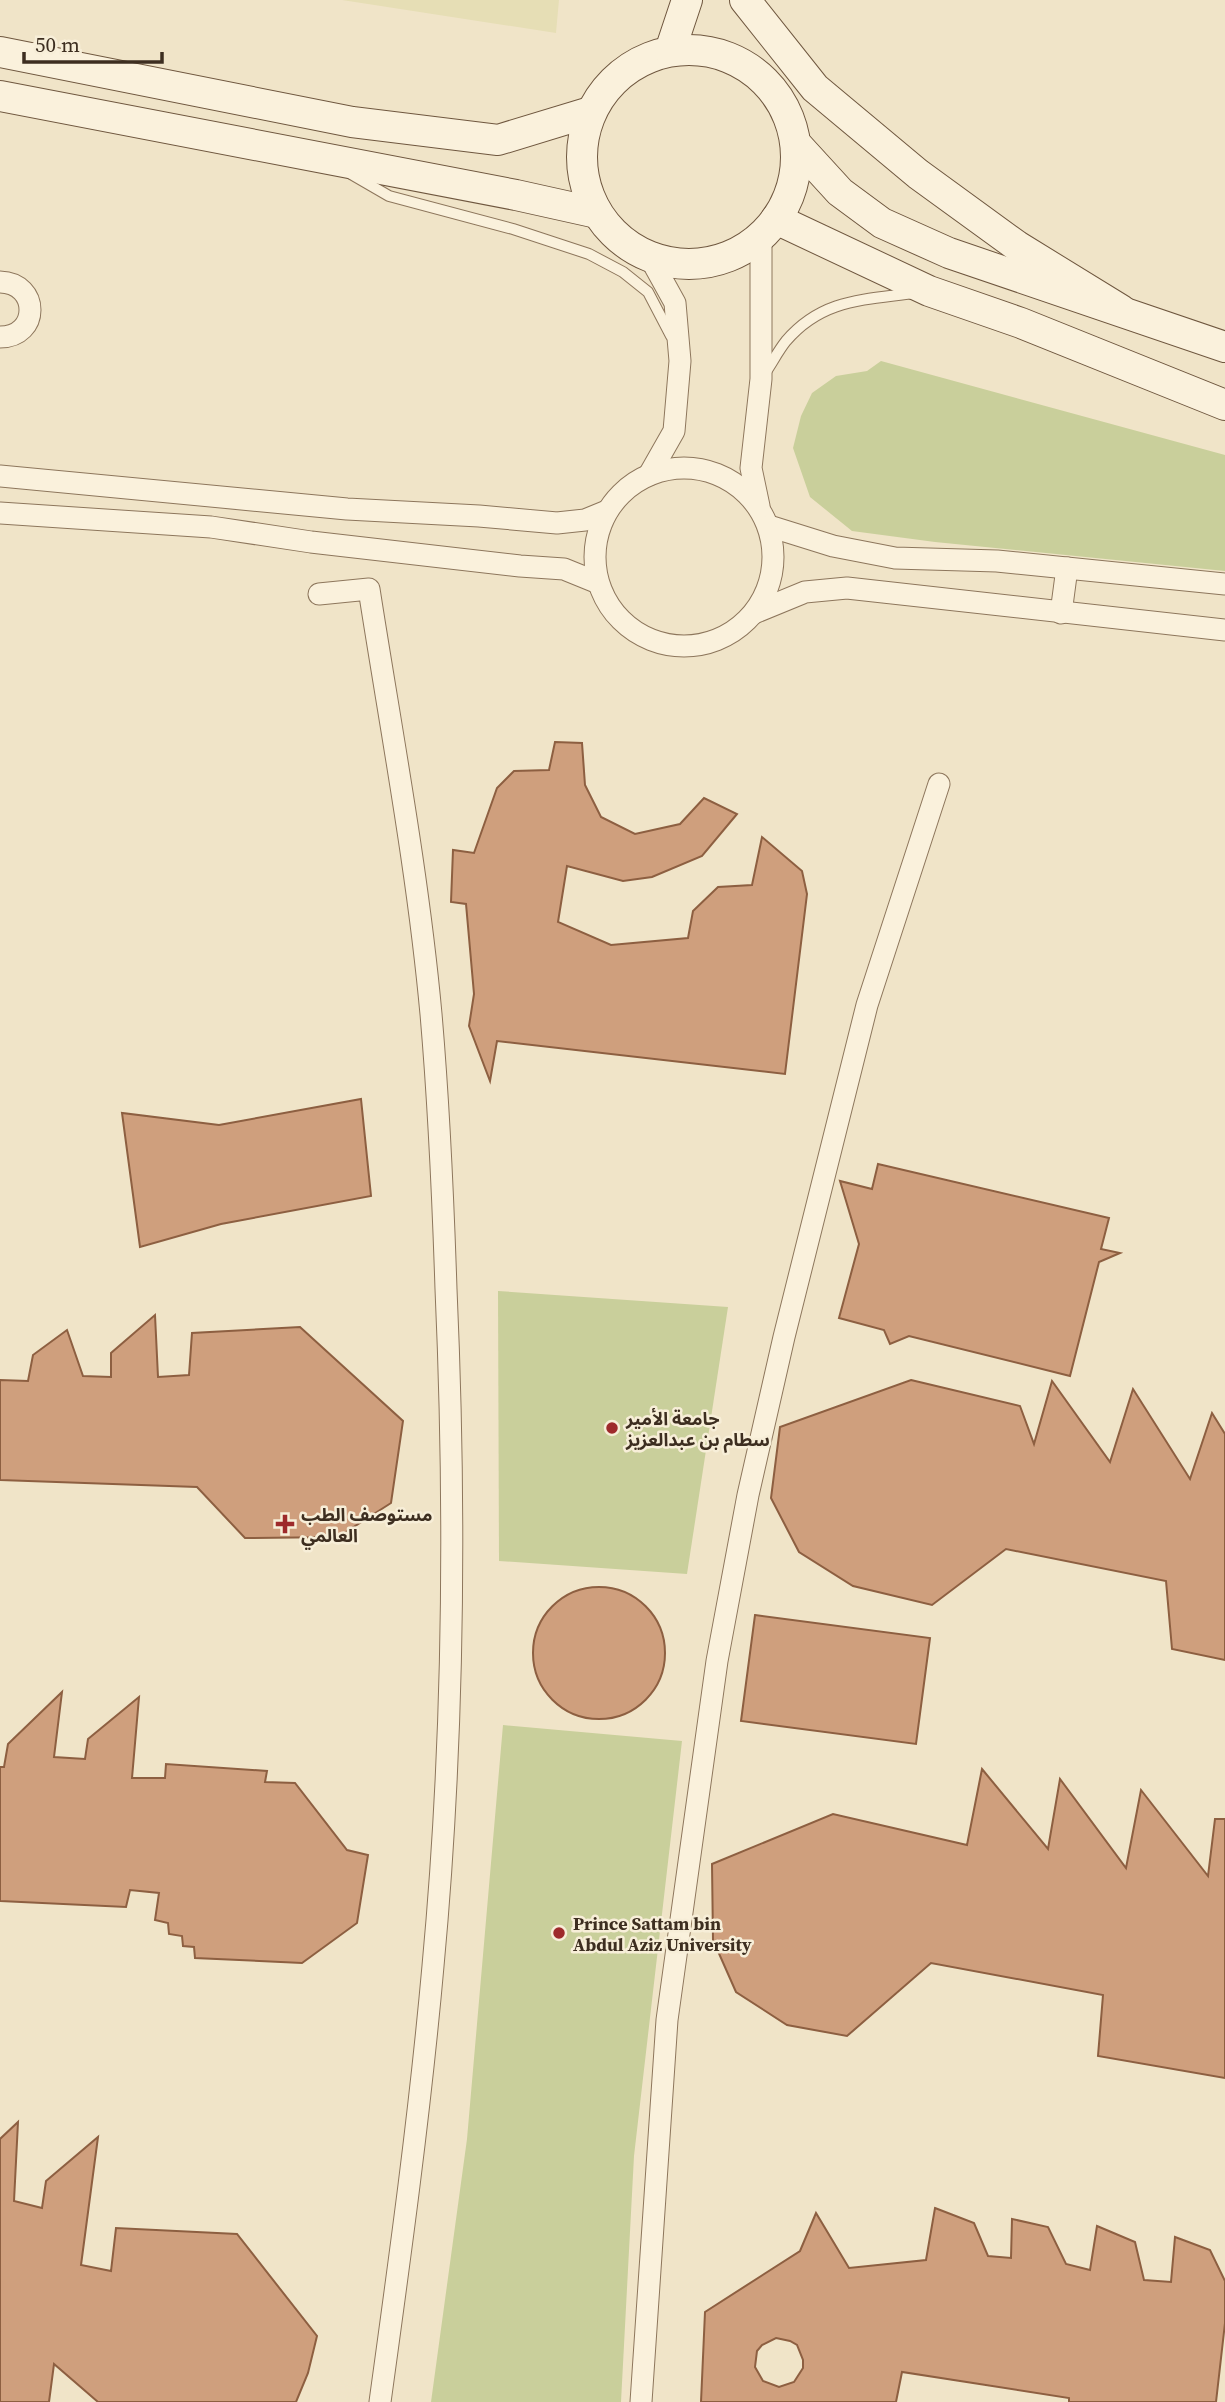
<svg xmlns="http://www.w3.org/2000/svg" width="1225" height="2402" viewBox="0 0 1225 2402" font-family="'Source Serif 4','Noto Sans Arabic',serif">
<rect width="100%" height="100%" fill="#f0e4c8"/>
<!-- farmland -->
<path fill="#e6deb5" d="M 342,0 L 559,0 L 556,33 Z"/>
<!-- green -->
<g fill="#c9cf9b">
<path d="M 881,361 L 1225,455 L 1225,571 L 935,542 L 852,531 L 810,497 L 793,448 L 801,416 L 812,393 L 836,376 L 867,371 Z"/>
<path d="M 498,1291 L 728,1307 L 687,1574 L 499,1561 Z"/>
<path d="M 503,1725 L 682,1741 L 634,2156 L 621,2402 L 431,2402 L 467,2139 Z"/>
</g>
<!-- building -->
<g fill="#cf9f7d" stroke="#8d5f41" stroke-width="2" fill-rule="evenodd">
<path d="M 555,742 L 582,743 L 585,785 L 601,817 L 635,834 L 680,824 L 704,798 L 737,814 L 702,856 L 652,877 L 623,881 L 567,866 L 558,922 L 611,945 L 688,938 L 693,911 L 718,887 L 752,885 L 762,837 L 802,871 L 807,894 L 785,1074 L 497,1041 L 490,1081 L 469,1026 L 474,994 L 466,904 L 451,902 L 453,850 L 474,853 L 497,788 L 514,771 L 549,770 Z"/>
<path d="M 361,1099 L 371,1196 L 221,1224 L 140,1247 L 122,1113 L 219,1125 Z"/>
<path d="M 878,1164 L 1109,1218 L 1101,1249 L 1120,1253 L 1099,1262 L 1070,1376 L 909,1336 L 890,1344 L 884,1330 L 839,1318 L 859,1244 L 840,1181 L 872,1189 Z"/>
<path d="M 155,1315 L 158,1377 L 189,1375 L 192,1333 L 300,1327 L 403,1421 L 391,1503 L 338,1537 L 245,1538 L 197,1487 L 0,1480 L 0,1380 L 28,1381 L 33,1355 L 67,1330 L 83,1376 L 111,1377 L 111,1353 Z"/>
<path d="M 911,1380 L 1020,1406 L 1034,1444 L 1052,1381 L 1110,1462 L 1133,1389 L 1190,1479 L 1212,1413 L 1225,1434 L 1225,1660 L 1172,1649 L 1166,1581 L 1006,1549 L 932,1605 L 853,1586 L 799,1552 L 771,1498 L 780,1427 Z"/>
<circle cx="599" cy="1653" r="66"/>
<path d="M 755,1615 L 930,1638 L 916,1744 L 741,1721 Z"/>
<path d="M 62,1692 L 54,1757 L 85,1759 L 88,1739 L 139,1697 L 132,1778 L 165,1778 L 166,1764 L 267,1771 L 265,1782 L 295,1783 L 347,1850 L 368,1855 L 357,1923 L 302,1963 L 195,1958 L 194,1947 L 183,1946 L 182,1936 L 169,1934 L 168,1923 L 155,1920 L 159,1893 L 130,1890 L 126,1907 L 0,1901 L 0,1767 L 4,1767 L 8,1744 Z"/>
<path d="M 982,1769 L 1048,1849 L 1060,1779 L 1126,1868 L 1141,1790 L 1208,1876 L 1215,1819 L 1225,1819 L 1225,2078 L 1098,2056 L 1103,1995 L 931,1963 L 847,2036 L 787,2025 L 736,1992 L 713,1940 L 712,1864 L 833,1814 L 967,1845 Z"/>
<path d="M 18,2122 L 14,2201 L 42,2208 L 46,2181 L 98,2137 L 81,2265 L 111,2271 L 116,2228 L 237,2234 L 317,2336 L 308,2373 L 296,2402 L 98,2402 L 54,2364 L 49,2402 L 0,2402 L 0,2139 Z"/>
<path d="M 935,2208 L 974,2223 L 988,2256 L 1011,2258 L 1012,2219 L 1048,2227 L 1066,2264 L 1090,2270 L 1097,2226 L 1135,2242 L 1144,2280 L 1171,2282 L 1175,2237 L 1210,2250 L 1225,2281 L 1225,2323 L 1216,2402 L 1069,2402 L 1069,2398 L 902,2372 L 896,2402 L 701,2402 L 705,2312 L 800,2251 L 816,2213 L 849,2268 L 926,2260 ZM 776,2338 L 790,2341 L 797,2345 L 803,2360 L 803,2368 L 794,2382 L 779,2387 L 763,2381 L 755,2367 L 757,2351 L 762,2345 Z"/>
</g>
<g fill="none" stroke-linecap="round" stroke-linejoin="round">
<defs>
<g id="lane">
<path d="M 351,174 L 389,196 L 513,229 L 589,254 L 623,272 L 648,292 L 671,336"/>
<path d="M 765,373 C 772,363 778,351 786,341 C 822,299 863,300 914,293"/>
</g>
<g id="street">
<path d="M 0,282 C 40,283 40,337 0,337"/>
<circle cx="684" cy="557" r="89"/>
<path d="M 649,475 L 674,431 L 680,361 L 675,303 L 649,256"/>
<path d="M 0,476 L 347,509 L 479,516 L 557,523 L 585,520 L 607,511"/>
<path d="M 759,506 L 751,468 L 761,379 L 761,236"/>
<path d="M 0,513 L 211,527 L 311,542 L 520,566 L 564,569 L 596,582"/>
<path d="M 769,526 L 833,546 L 895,558 L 997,561 L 1225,584"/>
<path d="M 319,594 L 369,589 C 391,730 418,872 431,1014 C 439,1106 443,1197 446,1289 C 456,1514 454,1741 433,1966 C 420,2112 400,2257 380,2402"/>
<path d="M 754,613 L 805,592 L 847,588 L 1225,630"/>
<path d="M 1061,613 L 1067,568"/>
<path d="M 641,2402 L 667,2020 L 717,1661 L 748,1495 L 784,1337 L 867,1005 L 939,784"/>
</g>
<g id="secondary">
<path d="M 745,0 L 815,88 L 918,174 L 1017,246 L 1121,310"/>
<circle cx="689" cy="157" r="107"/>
<path d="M 670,51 L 687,0"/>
<path d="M 0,52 L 352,122 L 498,140 L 590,112"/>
<path d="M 0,96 L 516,195 L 597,213"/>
<path d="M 797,145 L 840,192 L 882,223 L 949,253 L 1225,347"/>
<path d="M 776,219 L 929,291 L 1021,323 L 1225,405"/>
</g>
</defs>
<!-- lane casing -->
<use href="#lane" stroke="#8d765c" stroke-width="12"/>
<!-- street casing -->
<use href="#street" stroke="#8d765c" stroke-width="23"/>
<!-- secondary casing -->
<use href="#secondary" stroke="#6f573f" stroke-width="32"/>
<!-- lane -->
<use href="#lane" stroke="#faf1dc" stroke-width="10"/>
<!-- street -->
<use href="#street" stroke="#faf1dc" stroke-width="21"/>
<!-- secondary -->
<use href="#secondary" stroke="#faf1dc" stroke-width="30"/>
</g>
<!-- markers -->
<g fill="#9e2a2b" stroke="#f7eed8" stroke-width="2.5">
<circle cx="612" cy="1428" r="7"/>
<path d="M281.5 1513.5h7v7h7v7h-7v7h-7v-7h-7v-7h7z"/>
<circle cx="559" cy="1933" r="7"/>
</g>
<g text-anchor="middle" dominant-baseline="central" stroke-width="5" stroke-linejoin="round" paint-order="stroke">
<!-- poi labels -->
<g font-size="18" font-weight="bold" fill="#3d2e20" stroke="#f7eed8" text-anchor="start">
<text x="626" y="1418">جامعة الأمير<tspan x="626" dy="21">سطام بن عبدالعزيز</tspan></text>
<text x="301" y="1514">مستوصف الطب<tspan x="301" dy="21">العالمي</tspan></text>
<text x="573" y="1923">Prince Sattam bin<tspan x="573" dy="21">Abdul Aziz University</tspan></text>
</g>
</g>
<!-- scale -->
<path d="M24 52v10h138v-10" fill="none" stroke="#3d2e20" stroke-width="3.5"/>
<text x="35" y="52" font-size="21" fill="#3d2e20" stroke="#f7eed8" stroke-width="5" paint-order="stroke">50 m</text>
</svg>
